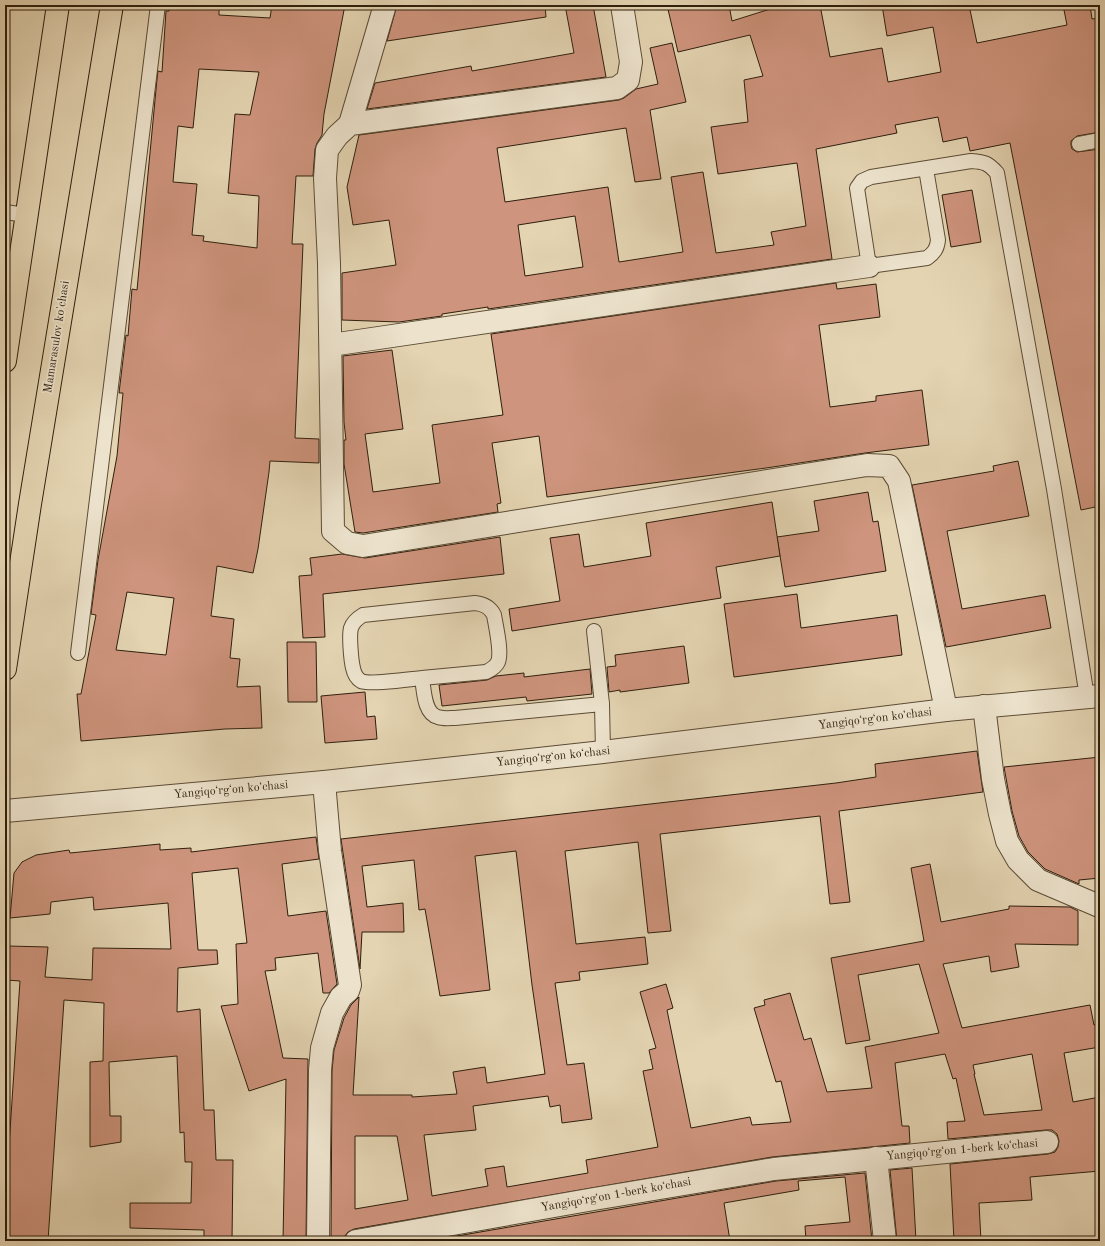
<svg xmlns="http://www.w3.org/2000/svg" width="1105" height="1246" viewBox="0 0 1105 1246" font-family="'Old Standard TT',serif">
<rect width="100%" height="100%" fill="#e4d4b2"/>
<filter id="stains"><feTurbulence type="fractalNoise" baseFrequency=".005" numOctaves="4"/><feColorMatrix values="0 0 0 0 .2 0 0 0 0 .09 0 0 0 0 .02 0 0 0 .5 -.17"/></filter>
<radialGradient id="worn" r=".72"><stop offset=".6" stop-color="#630" stop-opacity="0"/><stop offset="1" stop-color="#630" stop-opacity=".3"/></radialGradient>
<!-- building -->
<g fill="#ce947d" stroke="#2e1f0d" fill-rule="evenodd">
<path d="M 170,5 L 219,5 L 219,15 L 270,18 L 272,5 L 345,5 L 324,114 L 322,135 L 317,143 L 315,149 L 313,176 L 296,176 L 292,244 L 303,244 L 295,438 L 319,439 L 319,463 L 270,461 L 269,472 L 258,549 L 253,573 L 217,566 L 211,616 L 234,619 L 230,658 L 240,659 L 237,687 L 260,686 L 262,728 L 225,729 L 81,741 L 77,694 L 81,694 L 96,615 L 91,614 L 98,560 L 117,456 L 123,393 L 119,393 L 126,335 L 128,336 L 132,289 L 137,290 L 157,79 L 158,71 L 162,72 L 166,11 L 169,11 ZM 199,69 L 259,72 L 250,115 L 235,114 L 228,193 L 259,196 L 257,248 L 203,241 L 204,236 L 192,235 L 197,184 L 173,182 L 178,126 L 193,128 ZM 127,592 L 174,598 L 166,655 L 116,650 Z"/>
<path d="M 397,5 L 545,5 L 546,17 L 387,41 Z"/>
<path d="M 565,5 L 593,5 L 606,77 L 367,109 L 375,83 L 471,66 L 472,71 L 574,53 Z"/>
<path d="M 667,5 L 729,5 L 732,21 L 783,5 L 820,5 L 830,57 L 882,48 L 888,82 L 941,72 L 933,27 L 887,36 L 882,5 L 969,5 L 977,43 L 1067,25 L 1063,5 L 1090,5 L 1092,19 L 1100,18 L 1100,132 L 1077,136 L 1071,141 L 1071,145 L 1072,149 L 1077,152 L 1100,149 L 1100,506 L 1081,510 L 1010,143 L 970,151 L 967,137 L 943,142 L 938,117 L 895,125 L 897,133 L 816,149 L 832,259 L 488,309 L 488,307 L 442,314 L 442,316 L 399,322 L 342,320 L 342,273 L 396,265 L 389,220 L 353,225 L 347,187 L 359,135 L 619,100 L 624,98 L 636,89 L 658,84 L 650,48 L 672,43 L 686,102 L 650,110 L 661,179 L 635,182 L 626,128 L 497,148 L 505,202 L 608,187 L 619,262 L 683,252 L 671,177 L 703,172 L 716,253 L 774,245 L 771,232 L 806,226 L 797,163 L 718,174 L 711,127 L 748,122 L 744,80 L 763,76 L 750,35 L 678,52 ZM 575,216 L 583,267 L 525,276 L 518,225 Z"/>
<path d="M 972,190 L 981,242 L 951,247 L 942,195 Z"/>
<path d="M 836,283 L 837,289 L 876,284 L 880,317 L 819,325 L 830,407 L 876,401 L 876,396 L 922,390 L 929,445 L 865,453 L 766,468 L 547,497 L 539,436 L 492,443 L 501,503 L 497,504 L 498,512 L 363,533 L 355,532 L 344,464 L 344,440 L 346,440 L 344,422 L 343,356 L 392,350 L 403,429 L 365,434 L 373,492 L 440,483 L 432,425 L 503,415 L 491,334 Z"/>
<path d="M 1018,461 L 1029,516 L 947,531 L 962,609 L 1045,595 L 1051,628 L 946,647 L 912,485 L 994,471 L 993,466 Z"/>
<path d="M 868,492 L 873,522 L 878,521 L 886,571 L 785,587 L 777,537 L 819,531 L 814,501 Z"/>
<path d="M 772,502 L 780,556 L 716,567 L 721,598 L 512,631 L 509,609 L 560,601 L 550,538 L 579,534 L 584,567 L 651,556 L 646,523 Z"/>
<path d="M 500,537 L 504,574 L 323,594 L 325,637 L 303,638 L 299,576 L 312,575 L 310,558 L 342,554 L 365,558 Z"/>
<path d="M 797,594 L 801,628 L 897,615 L 902,655 L 734,677 L 724,604 Z"/>
<path d="M 287,642 L 316,642 L 317,702 L 288,702 Z"/>
<path d="M 684,646 L 689,683 L 620,692 L 620,690 L 609,692 L 607,667 L 616,666 L 615,655 Z"/>
<path d="M 590,669 L 592,694 L 527,701 L 526,697 L 442,706 L 439,685 L 487,680 L 496,676 L 524,673 L 524,677 Z"/>
<path d="M 365,692 L 367,717 L 375,716 L 377,739 L 325,743 L 321,696 Z"/>
<path d="M 977,751 L 983,792 L 839,811 L 850,902 L 830,904 L 820,816 L 660,834 L 671,931 L 648,933 L 638,842 L 565,851 L 576,944 L 645,937 L 648,964 L 579,972 L 580,980 L 555,983 L 567,1065 L 584,1063 L 592,1119 L 562,1123 L 560,1105 L 550,1107 L 548,1096 L 473,1106 L 476,1130 L 424,1135 L 432,1196 L 488,1186 L 485,1169 L 504,1166 L 507,1187 L 588,1173 L 586,1160 L 658,1147 L 643,1071 L 653,1069 L 649,1050 L 656,1048 L 640,992 L 666,984 L 673,1008 L 667,1010 L 691,1128 L 750,1117 L 752,1125 L 791,1122 L 781,1081 L 776,1082 L 754,1008 L 765,1005 L 764,1000 L 790,993 L 804,1040 L 811,1038 L 827,1092 L 872,1088 L 865,1047 L 939,1033 L 919,964 L 858,975 L 870,1040 L 846,1044 L 831,958 L 924,941 L 911,868 L 930,864 L 941,922 L 1009,909 L 1009,906 L 1070,907 L 1078,911 L 1078,945 L 1015,944 L 1019,967 L 991,972 L 989,956 L 943,964 L 962,1028 L 1090,1005 L 1094,1025 L 1098,1024 L 1100,1047 L 1064,1053 L 1073,1102 L 1100,1097 L 1100,1171 L 1030,1177 L 1032,1200 L 979,1203 L 981,1241 L 954,1241 L 950,1164 L 1048,1154 L 1055,1152 L 1058,1147 L 1059,1141 L 1057,1134 L 1052,1130 L 1046,1130 L 948,1139 L 947,1122 L 965,1121 L 956,1078 L 953,1079 L 945,1054 L 895,1063 L 902,1126 L 909,1126 L 910,1143 L 772,1157 L 354,1229 L 348,1232 L 344,1237 L 331,1239 L 332,1071 L 334,1050 L 344,1018 L 351,1005 L 359,997 L 353,1095 L 412,1095 L 412,1097 L 457,1094 L 453,1072 L 485,1067 L 487,1083 L 545,1074 L 532,985 L 516,851 L 475,856 L 490,990 L 440,996 L 425,909 L 419,910 L 414,860 L 362,866 L 367,907 L 403,903 L 404,932 L 362,932 L 360,969 L 341,839 L 836,783 L 876,777 L 875,764 ZM 1032,1054 L 1042,1110 L 984,1115 L 974,1074 L 975,1074 L 973,1065 ZM 355,1136 L 397,1136 L 408,1200 L 355,1209 Z"/>
<path d="M 1100,757 L 1100,878 L 1079,880 L 1079,884 L 1045,869 L 1028,852 L 1019,836 L 1012,811 L 1004,767 Z"/>
<path d="M 316,837 L 319,859 L 282,864 L 288,916 L 326,911 L 337,984 L 329,993 L 323,993 L 318,953 L 275,958 L 276,970 L 265,971 L 283,1058 L 308,1059 L 306,1241 L 283,1241 L 286,1079 L 249,1091 L 221,1006 L 238,1004 L 236,944 L 247,943 L 238,868 L 192,873 L 198,950 L 217,950 L 218,964 L 178,968 L 177,1012 L 200,1009 L 204,1110 L 214,1110 L 216,1160 L 233,1160 L 232,1241 L 204,1241 L 204,1230 L 130,1228 L 130,1203 L 191,1203 L 192,1162 L 185,1162 L 184,1132 L 180,1133 L 177,1056 L 109,1062 L 110,1116 L 121,1116 L 121,1142 L 90,1147 L 90,1062 L 103,1061 L 104,1003 L 64,1000 L 48,1241 L 5,1241 L 5,1206 L 20,981 L 6,980 L 8,946 L 48,947 L 45,977 L 92,980 L 93,948 L 171,949 L 168,903 L 94,910 L 93,897 L 51,902 L 50,914 L 10,918 L 14,873 L 22,862 L 36,855 L 69,850 L 70,853 L 160,844 L 160,850 L 191,848 L 191,852 Z"/>
<path d="M 912,1168 L 916,1241 L 897,1241 L 890,1170 Z"/>
<path d="M 865,1173 L 872,1241 L 806,1241 L 805,1226 L 850,1222 L 845,1177 L 798,1181 L 799,1190 L 724,1203 L 730,1241 L 674,1241 L 673,1237 L 646,1241 L 428,1241 L 776,1181 Z"/>
</g>
<g fill="none" stroke-linecap="round" stroke-linejoin="round">
<defs>
<g id="service">
<path d="M 1079,144 L 1100,140"/>
<path d="M 926,169 L 938,240 C 937,249 934,253 927,258 L 869,266 L 857,188 L 862,181 L 871,177 L 971,161 C 985,162 988,163 997,173 L 1054,489 L 1087,697"/>
<path d="M 5,212 L 26,215"/>
<path d="M 594,631 L 602,704"/>
<path d="M 78,653 L 158,5"/>
<path d="M 422,678 C 411,679 369,685 361,681 C 356,678 354,673 353,668 C 351,660 349,635 351,628 C 353,622 358,618 363,615 L 475,603 C 484,604 490,607 494,615 C 496,627 502,652 498,662 C 495,668 490,670 486,672 L 422,678 C 424,690 424,714 438,717 C 443,719 450,718 455,718 L 602,704 L 603,752"/>
</g>
<g id="minor">
<path d="M 622,5 L 631,62 L 628,80 L 617,88 L 350,124 L 337,136 L 327,150 L 325,178 L 329,263 L 333,531 L 347,543 L 363,546 L 867,465 L 889,466 L 899,481 L 946,710"/>
<path d="M 350,124 L 385,5"/>
<path d="M 331,345 L 869,266"/>
<path d="M 984,706 L 993,779 L 1000,814 L 1007,841 L 1018,860 L 1038,880 L 1099,906"/>
<path d="M 876,1158 L 885,1241"/>
<path d="M 318,1241 L 320,1070 L 322,1048 L 332,1013 L 341,997 L 348,991 L 350,985 L 330,851 L 324,782"/>
<path d="M 356,1241 L 594,1199 L 774,1169 L 1047,1142"/>
</g>
<path id="tertiary" d="M 5,811 L 324,782 L 603,752 L 946,710 L 1100,696"/>
<g id="primary">
<path d="M 5,361 L 58,5"/>
<path d="M 5,669 L 30,504 L 112,5"/>
</g>
</defs>
<!-- service casing -->
<use href="#service" stroke="#5c4c36" stroke-width="16"/>
<!-- minor casing -->
<use href="#minor" stroke="#5c4c36" stroke-width="24"/>
<!-- tertiary casing -->
<use href="#tertiary" stroke="#5c4c36" stroke-width="24"/>
<!-- primary casing -->
<use href="#primary" stroke="#2e1f0d" stroke-width="24"/>
<!-- service -->
<use href="#service" stroke="#ede3cd" stroke-width="14"/>
<!-- minor -->
<use href="#minor" stroke="#ede3cd" stroke-width="22"/>
<!-- tertiary -->
<use href="#tertiary" stroke="#ede3cd" stroke-width="22"/>
<!-- primary -->
<use href="#primary" stroke="#e4d4b2" stroke-width="22"/>
</g>
<g text-anchor="middle" dominant-baseline="central" stroke-width="3.5" stroke-linejoin="round" paint-order="stroke">
<!-- street labels -->
<g font-size="12" fill="#2e1f0d" stroke="#ede3cd">
<text transform="translate(57 337) rotate(-81)">Mamarasulov ko'chasi</text>
<text transform="translate(875 719) rotate(-7)">Yangiqoʻrgʻon koʻchasi</text>
<text transform="translate(553 757) rotate(-6)">Yangiqoʻrgʻon koʻchasi</text>
<text transform="translate(231 790) rotate(-5)">Yangiqoʻrgʻon koʻchasi</text>
<text transform="translate(962 1150) rotate(-5)">Yangiqoʻrgʻon 1-berk koʻchasi</text>
<text transform="translate(616 1195) rotate(-10)">Yangiqoʻrgʻon 1-berk koʻchasi</text>
</g>
</g>
<!-- margin -->
<rect width="1105" height="1246" fill="none" stroke="#e4d4b2" stroke-width="20"/>
<rect x="6" y="6" width="1093" height="1234" fill="none" stroke="#2e1f0d" stroke-width="2"/>
<rect x="10" y="10" width="1085" height="1226" fill="none" stroke="#2e1f0d"/>
<rect width="100%" height="100%" filter="url(#stains)"/>
<rect width="100%" height="100%" fill="url(#worn)"/>
</svg>
